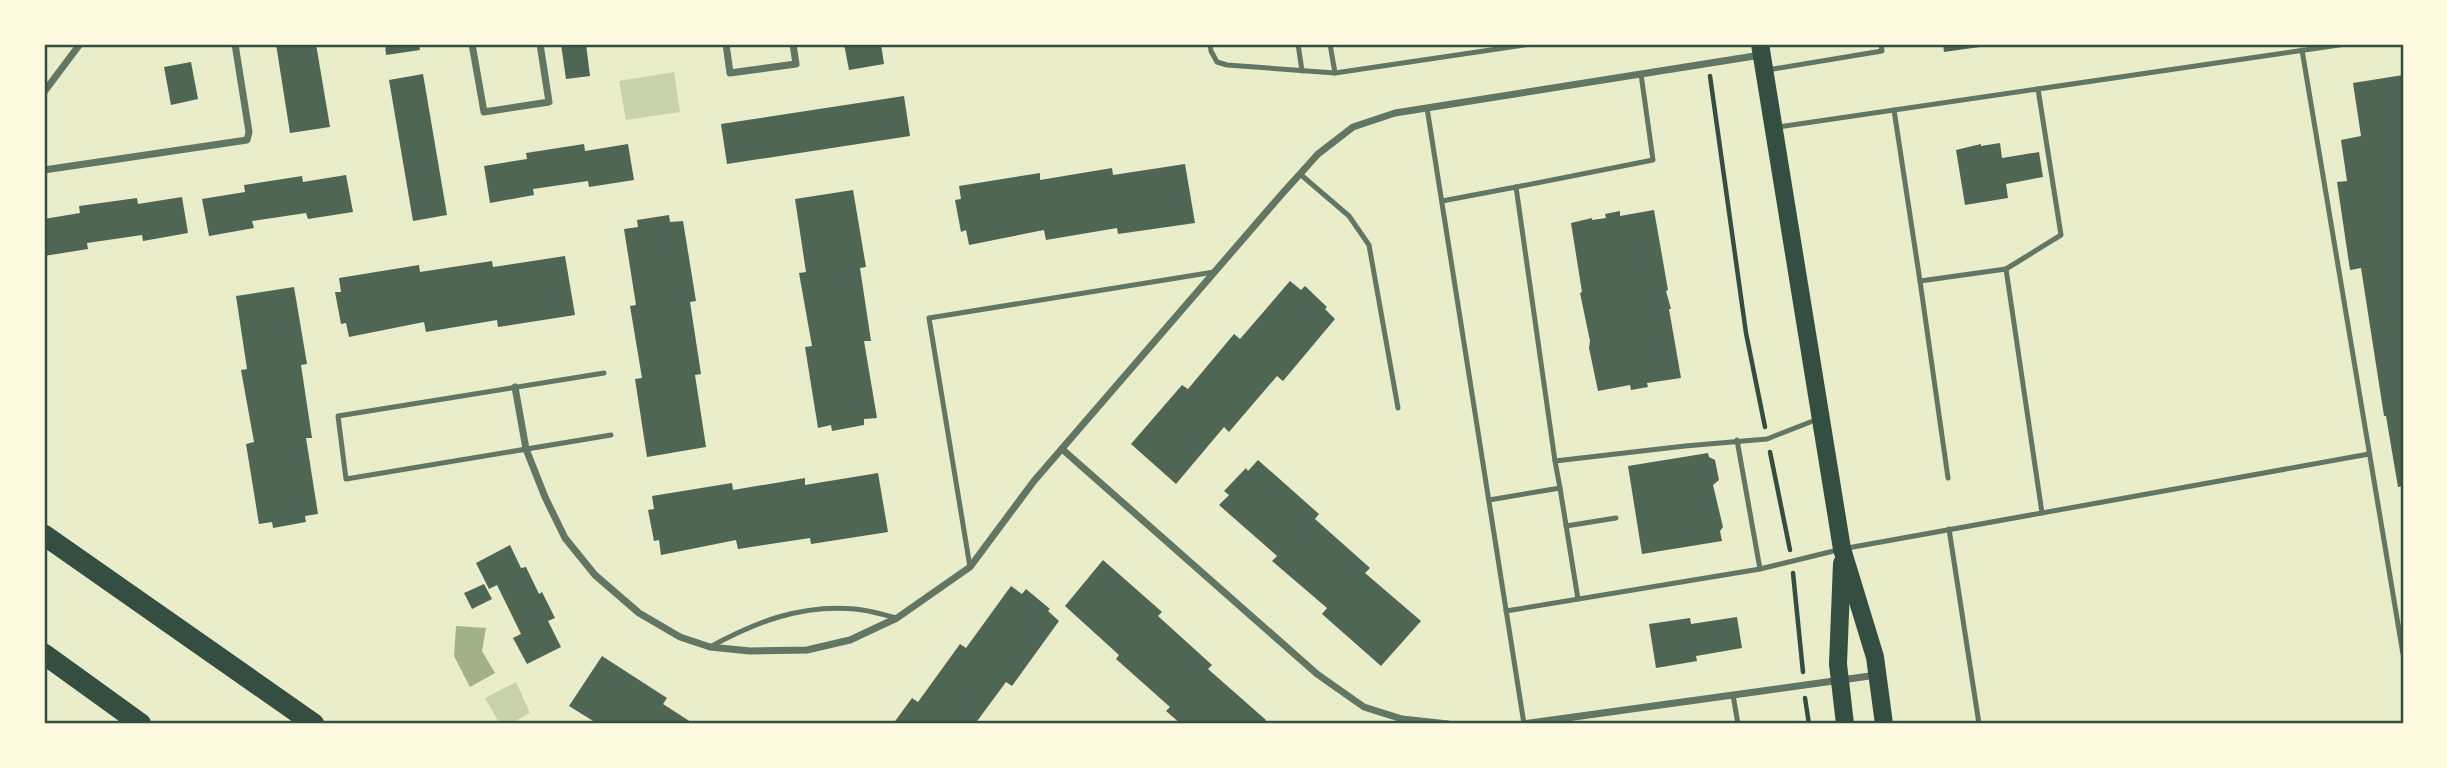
<svg xmlns="http://www.w3.org/2000/svg" width="2447" height="768" viewBox="0 0 2447 768" font-family="Commissioner,sans-serif">
<rect width="100%" height="100%" fill="#e9edc9"/>
<!-- green -->
<g fill="#cad2ad">
<path d="M 674,72 L 680,112 L 626,120 L 619,81 Z"/>
<path d="M 516,682 L 530,713 L 510,724 L 500,724 L 485,698 Z"/>
</g>
<!-- water -->
<path fill="#a3b18a" d="M 456,626 L 486,628 L 482,651 L 495,673 L 470,687 L 454,656 Z"/>
<!-- building -->
<g fill="#4f6655">
<path d="M 276,44 L 316,44 L 330,127 L 290,133 Z"/>
<path d="M 385,44 L 419,44 L 420,50 L 386,55 Z"/>
<path d="M 561,44 L 586,44 L 590,76 L 566,79 Z"/>
<path d="M 844,44 L 881,44 L 884,64 L 849,70 Z"/>
<path d="M 1943,44 L 1994,44 L 1994,45 L 1944,52 Z"/>
<path d="M 191,62 L 198,99 L 171,105 L 164,67 Z"/>
<path d="M 423,74 L 447,215 L 413,221 L 389,80 Z"/>
<path d="M 2403,75 L 2403,486 L 2398,487 L 2386,416 L 2384,416 L 2361,268 L 2350,270 L 2337,182 L 2347,181 L 2341,140 L 2361,136 L 2353,83 Z"/>
<path d="M 904,96 L 910,136 L 727,164 L 721,124 Z"/>
<path d="M 2000,143 L 2002,158 L 2039,152 L 2043,177 L 2006,184 L 2008,198 L 1965,205 L 1956,150 L 1981,144 L 1981,146 Z"/>
<path d="M 584,144 L 585,151 L 628,144 L 634,180 L 589,187 L 588,181 L 533,189 L 534,195 L 490,203 L 484,166 L 527,159 L 526,153 Z"/>
<path d="M 1185,164 L 1195,223 L 1118,234 L 1117,228 L 1046,240 L 1044,230 L 969,245 L 966,230 L 961,232 L 955,200 L 961,199 L 959,186 L 1040,173 L 1040,180 L 1112,168 L 1113,175 Z"/>
<path d="M 346,175 L 353,212 L 308,219 L 306,213 L 252,221 L 254,228 L 209,236 L 202,199 L 245,192 L 244,185 L 302,176 L 303,182 Z"/>
<path d="M 853,190 L 866,267 L 860,268 L 871,341 L 864,341 L 877,418 L 864,419 L 864,425 L 832,431 L 831,425 L 818,428 L 805,347 L 812,346 L 799,273 L 806,272 L 795,199 Z"/>
<path d="M 182,197 L 188,233 L 143,241 L 142,235 L 87,243 L 88,249 L 44,256 L 44,219 L 80,213 L 79,206 L 137,198 L 138,204 Z"/>
<path d="M 1654,210 L 1668,290 L 1666,291 L 1671,309 L 1669,309 L 1681,378 L 1647,383 L 1648,387 L 1631,390 L 1630,385 L 1598,391 L 1589,348 L 1590,341 L 1580,293 L 1582,292 L 1571,223 L 1592,218 L 1592,220 L 1606,218 L 1605,214 L 1620,211 L 1620,216 Z"/>
<path d="M 669,215 L 670,222 L 683,221 L 696,301 L 690,302 L 701,374 L 695,375 L 706,447 L 647,457 L 635,379 L 642,378 L 630,306 L 636,305 L 624,229 L 638,227 L 637,220 Z"/>
<path d="M 565,256 L 575,315 L 498,327 L 497,320 L 426,332 L 424,322 L 349,337 L 346,323 L 341,324 L 335,292 L 341,292 L 339,278 L 419,265 L 420,272 L 492,261 L 493,267 Z"/>
<path d="M 1290,281 L 1301,290 L 1305,286 L 1327,307 L 1325,309 L 1335,319 L 1283,381 L 1277,376 L 1229,432 L 1224,427 L 1176,484 L 1131,444 L 1182,385 L 1188,389 L 1234,334 L 1240,339 Z"/>
<path d="M 294,287 L 307,364 L 301,365 L 312,438 L 306,438 L 318,514 L 305,516 L 306,522 L 273,528 L 272,522 L 259,524 L 246,444 L 254,442 L 241,370 L 247,369 L 236,296 Z"/>
<path d="M 1708,453 L 1709,457 L 1715,460 L 1719,480 L 1713,485 L 1723,527 L 1720,531 L 1722,541 L 1642,554 L 1628,466 Z"/>
<path d="M 1258,460 L 1319,514 L 1315,519 L 1370,568 L 1365,573 L 1421,621 L 1381,666 L 1322,614 L 1327,608 L 1272,561 L 1277,556 L 1219,505 L 1229,495 L 1224,491 L 1246,468 L 1248,471 Z"/>
<path d="M 878,473 L 888,532 L 811,544 L 810,538 L 738,549 L 736,540 L 661,555 L 659,540 L 654,541 L 648,510 L 654,509 L 652,496 L 732,483 L 733,490 L 805,478 L 805,485 Z"/>
<path d="M 510,545 L 521,568 L 526,567 L 539,594 L 542,592 L 555,618 L 548,621 L 561,647 L 527,664 L 513,638 L 521,634 L 497,585 L 489,589 L 476,563 Z"/>
<path d="M 1103,560 L 1162,612 L 1158,616 L 1212,665 L 1208,669 L 1266,720 L 1263,724 L 1181,724 L 1166,711 L 1170,707 L 1116,659 L 1119,655 L 1065,606 Z"/>
<path d="M 484,584 L 492,599 L 472,609 L 464,593 Z"/>
<path d="M 1011,586 L 1022,594 L 1026,589 L 1050,609 L 1048,611 L 1059,621 L 1012,686 L 1006,682 L 975,724 L 893,724 L 912,698 L 918,702 L 960,644 L 966,648 Z"/>
<path d="M 1737,617 L 1742,648 L 1696,656 L 1697,661 L 1656,668 L 1649,624 L 1690,618 L 1691,624 Z"/>
<path d="M 602,656 L 667,698 L 663,704 L 694,724 L 598,724 L 569,706 Z"/>
</g>
<g fill="none" stroke-linecap="round" stroke-linejoin="round">
<!-- path -->
<g stroke="#344e41" stroke-width="4.5">
<path d="M 1710,76 L 1746,333 L 1765,427"/>
<path d="M 1770,452 L 1790,550"/>
<path d="M 1793,573 L 1803,672"/>
<path d="M 1805,698 L 1809,724"/>
</g>
<!-- service -->
<g stroke="#617663" stroke-width="5">
<path d="M 1210,44 L 1211,51 L 1217,62 L 1227,65 L 1335,73"/>
<path d="M 1298,44 L 1302,71"/>
<path d="M 1330,44 L 1335,73 L 1531,44"/>
<path d="M 2302,50 L 2403,654"/>
<path d="M 1767,70 L 1882,51 L 1881,44"/>
<path d="M 1641,74 L 1653,160 L 1516,187 L 1555,461 L 1685,446 L 1767,439 L 1818,419"/>
<path d="M 1427,108 L 1524,724"/>
<path d="M 1894,110 L 1920,281 L 2006,269 L 2042,513"/>
<path d="M 1778,127 L 2346,44"/>
<path d="M 1300,174 L 1349,216 L 1369,245 L 1398,408"/>
<path d="M 1442,201 L 1516,187"/>
<path d="M 2006,269 L 2061,235 L 2038,89"/>
<path d="M 1920,281 L 1948,478"/>
<path d="M 604,373 L 338,416 L 346,479 L 611,435"/>
<path d="M 1737,440 L 1760,569"/>
<path d="M 1555,461 L 1560,488"/>
<path d="M 1489,500 L 1560,488 L 1578,599"/>
<path d="M 1566,526 L 1616,518"/>
<path d="M 1949,529 L 1979,724"/>
<path d="M 970,567 L 929,318 L 1214,272"/>
<path d="M 1506,611 L 1760,569 L 1842,549 L 2369,454"/>
<path d="M 710,647 C 755,622 802,604 855,609 C 869,610 884,615 897,618"/>
<path d="M 1733,695 L 1738,724"/>
</g>
<!-- minor -->
<g stroke="#617663" stroke-width="7">
<path d="M 472,44 L 484,112 L 549,102 L 540,44"/>
<path d="M 726,44 L 730,73 L 796,64 L 793,44"/>
<path d="M 44,92 L 80,44"/>
<path d="M 44,170 L 247,140 L 249,132 L 235,44"/>
<path d="M 515,387 L 526,449 L 545,497 L 565,538 L 595,575 L 639,613 L 680,637 L 710,647 L 750,651 L 807,650 L 850,640 L 897,618 L 970,567 L 1034,481 L 1281,195 L 1318,154 L 1353,127 L 1395,113 L 1761,55"/>
<path d="M 1062,449 L 1317,674 L 1364,707 L 1402,719 L 1448,724"/>
<path d="M 1523,724 L 1877,675"/>
</g>
<!-- primary -->
<g stroke="#344e41" stroke-width="18">
<path d="M 1760,44 L 1842,549 L 1875,657 L 1884,724"/>
<path d="M 1842,563 L 1838,664 L 1845,724"/>
</g>
<!-- motorway -->
<g stroke="#344e41" stroke-width="21">
<path d="M 44,535 L 314,724"/>
<path d="M 44,654 L 141,724"/>
</g>
</g>
<!-- border -->
<rect width="2447" height="768" fill="none" stroke="#fefae0" stroke-width="91"/>
<rect x="46" y="46" width="2356" height="676" fill="none" stroke="#344e41" stroke-width="2.5"/>
</svg>
